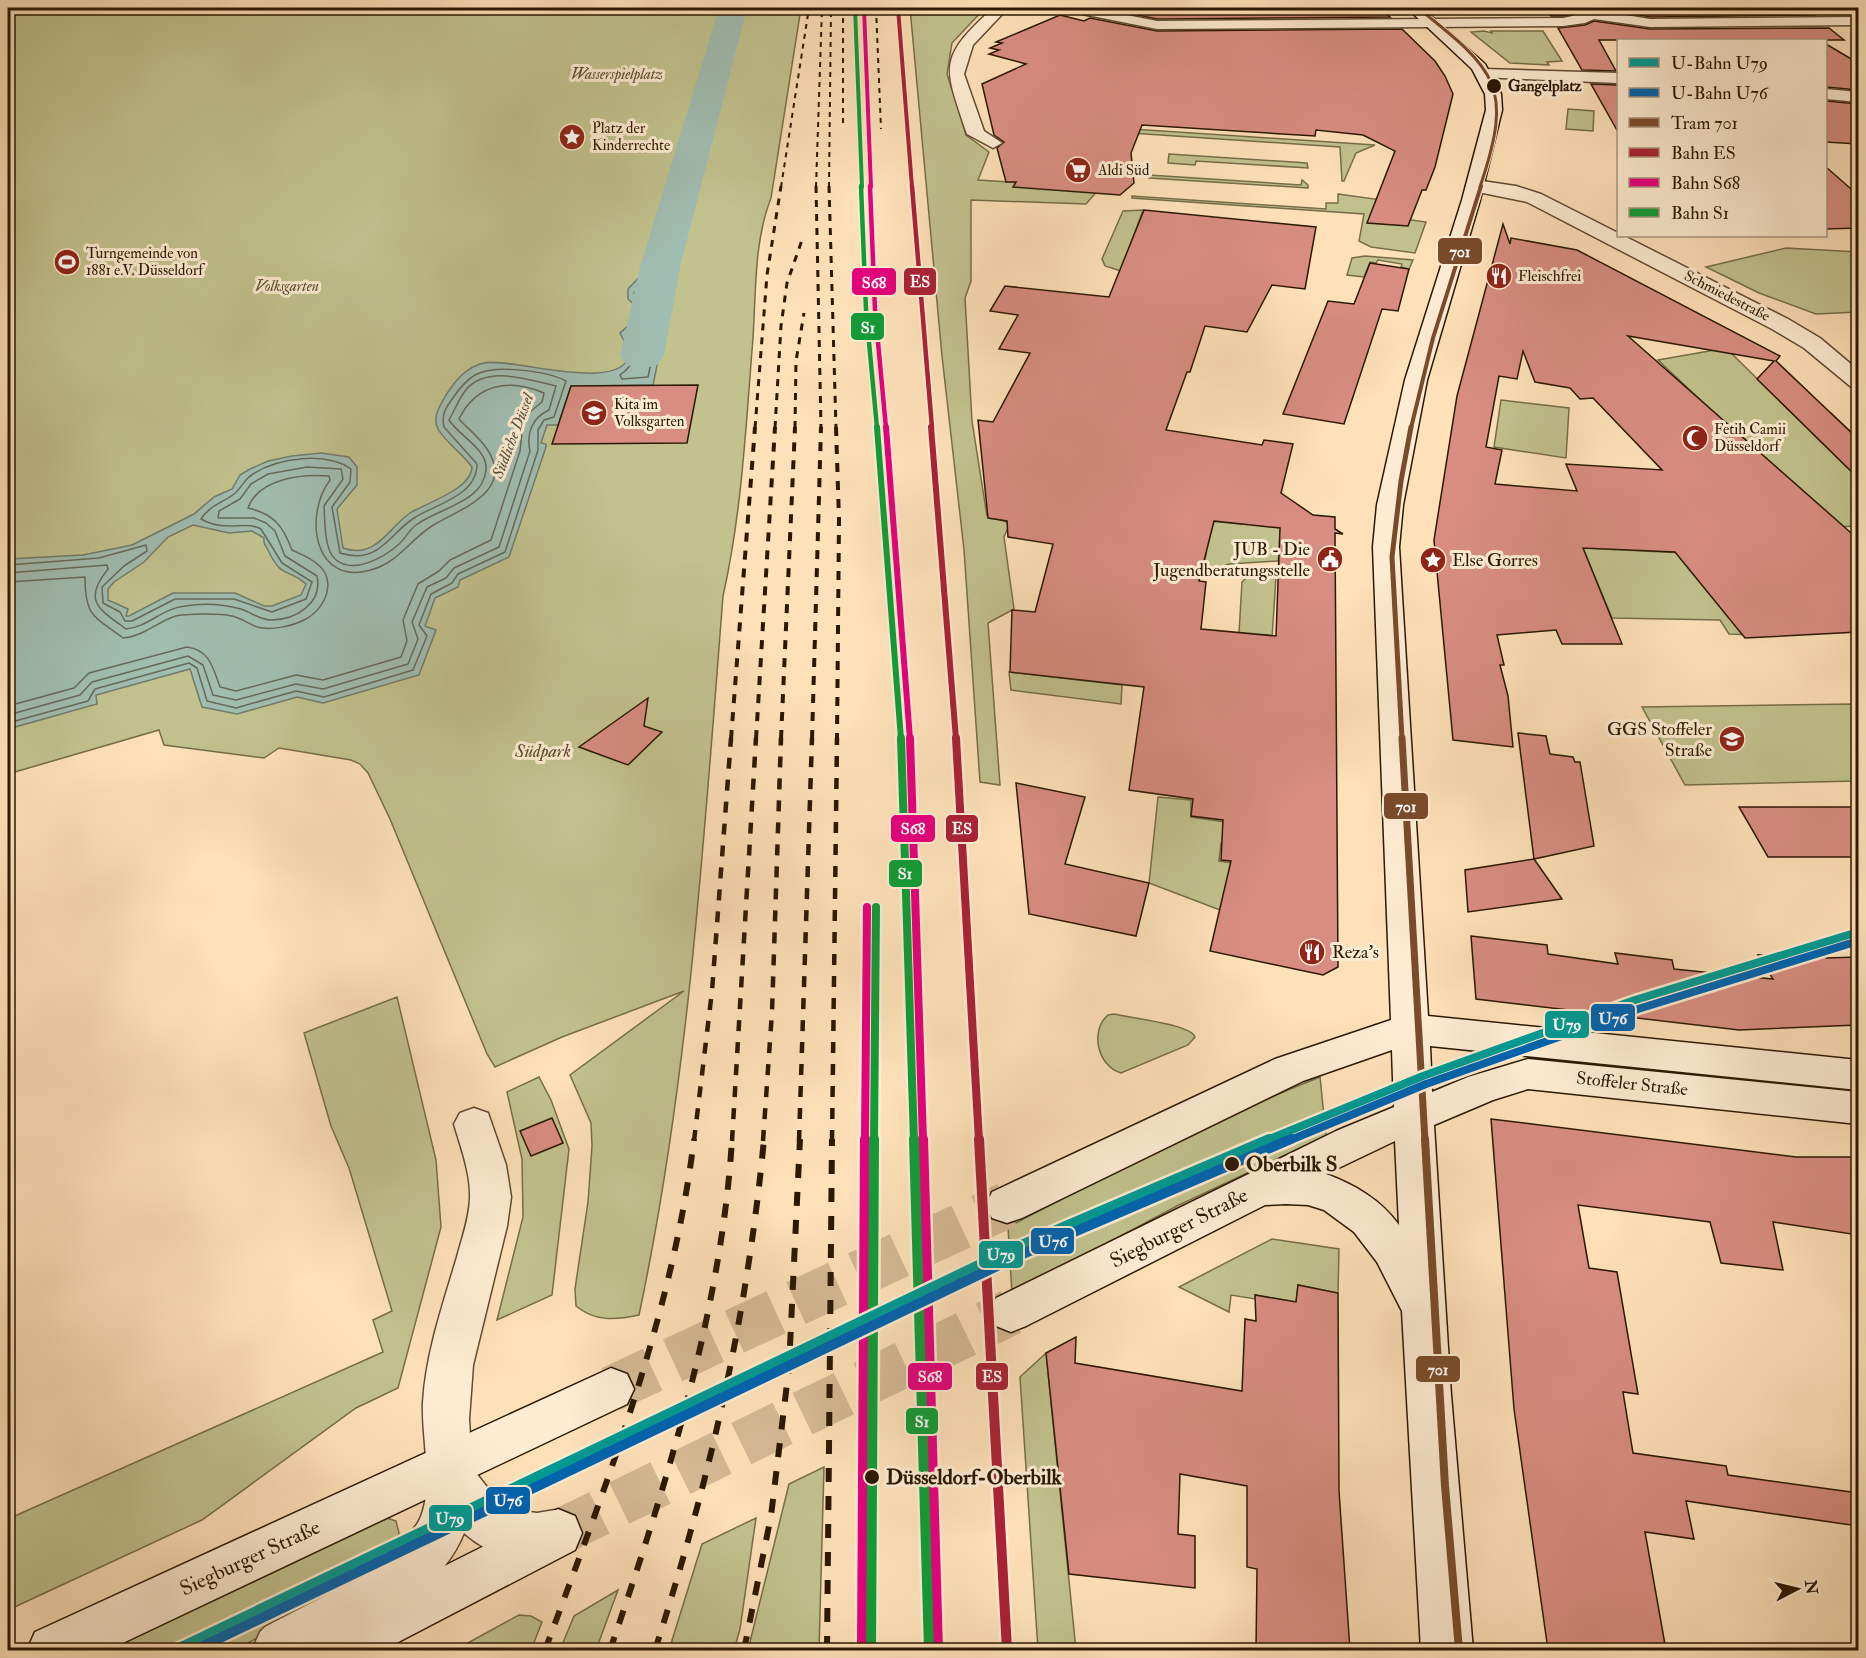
<svg xmlns="http://www.w3.org/2000/svg" width="1866" height="1658" viewBox="0 0 1866 1658" font-family="'IM FELL Double Pica',serif">
<rect width="100%" height="100%" fill="#fee1b9"/>
<filter id="stains"><feTurbulence type="fractalNoise" baseFrequency=".00333" numOctaves="4"/><feColorMatrix values="0 0 0 0 .2 0 0 0 0 .09 0 0 0 0 .02 0 0 0 .5 -.17"/></filter>
<radialGradient id="worn" r=".72"><stop offset=".6" stop-color="#630" stop-opacity="0"/><stop offset="1" stop-color="#630" stop-opacity=".3"/></radialGradient>
<!-- green -->
<g fill="#c2c28e" stroke="#766d48" stroke-width="1.5">
<path d="M 8,8 L 801,8 L 771,198 C 754,241 756,292 753,338 C 746,424 742,512 723,596 C 704,837 689,1079 639,1315 C 616,1320 595,1322 576,1306 L 575,1289 L 588,1202 L 592,1146 L 591,1123 L 570,1075 L 684,991 L 562,1037 L 495,1067 L 487,1054 L 390,819 L 368,773 L 360,764 L 351,760 L 279,748 L 264,758 L 164,745 L 159,730 L 8,774 Z"/>
<path d="M 910,8 L 985,8 L 952,43 L 947,74 L 966,135 L 989,152 L 978,180 L 1100,188 L 1086,204 L 971,200 L 971,281 L 965,298 L 972,421 L 987,516 L 1010,523 L 1004,537 L 1014,609 L 988,623 L 1000,785 L 980,782 L 964,550 L 942,356 Z"/>
<path d="M 1484,31 L 1492,33 L 1491,31 L 1543,31 L 1562,61 L 1547,62 L 1549,65 L 1510,63 L 1471,32 Z"/>
<path d="M 1568,109 L 1594,111 L 1593,131 L 1566,129 Z"/>
<path d="M 1117,128 L 1375,145 L 1356,153 L 1344,181 L 1342,181 L 1340,147 L 1116,132 Z"/>
<path d="M 1169,154 L 1307,163 L 1308,168 L 1196,161 L 1195,165 L 1168,163 Z"/>
<path d="M 1149,175 L 1301,185 L 1302,180 L 1308,185 L 1308,188 L 1149,178 Z"/>
<path d="M 1338,194 L 1382,200 L 1377,215 L 1426,222 L 1415,253 L 1371,247 L 1359,241 L 1364,214 L 1132,198 L 1132,196 L 1326,209 L 1326,203 L 1338,203 Z"/>
<path d="M 1143,210 L 1121,271 L 1105,266 L 1102,259 L 1123,211 Z"/>
<path d="M 1786,248 L 1858,252 L 1858,312 L 1816,314 L 1759,293 L 1706,267 Z"/>
<path d="M 1365,256 L 1413,260 L 1409,269 L 1401,267 L 1402,264 L 1378,260 L 1376,263 L 1370,262 L 1364,277 L 1347,275 L 1352,258 Z"/>
<path d="M 1726,348 L 1794,415 L 1831,413 L 1850,431 L 1813,434 L 1858,478 L 1858,526 L 1835,527 L 1658,360 Z"/>
<path d="M 1501,400 L 1569,408 L 1566,458 L 1494,447 Z"/>
<path d="M 1285,512 L 1278,561 L 1229,564 L 1216,569 L 1203,568 L 1206,554 L 1164,517 L 1242,524 Z"/>
<path d="M 1583,548 L 1683,553 L 1754,635 L 1729,634 L 1720,620 L 1612,618 Z"/>
<path d="M 1257,575 L 1276,577 L 1271,654 L 1239,633 L 1242,582 L 1247,577 Z"/>
<path d="M 1009,672 L 1122,685 L 1121,704 L 1011,690 Z"/>
<path d="M 1854,704 L 1858,710 L 1858,781 L 1685,785 L 1642,707 Z"/>
<path d="M 1158,797 L 1191,800 L 1191,817 L 1274,829 L 1272,847 L 1221,843 L 1219,861 L 1255,866 L 1251,913 L 1220,910 L 1149,883 Z"/>
<path d="M 397,997 L 436,1160 L 441,1227 L 398,1388 L 356,1408 L 202,1520 L 8,1610 L 8,1519 L 383,1352 L 373,1320 L 392,1311 L 349,1168 L 331,1126 L 304,1033 Z"/>
<path d="M 1114,1014 C 1130,1018 1190,1024 1195,1037 L 1188,1045 L 1121,1073 C 1097,1066 1090,1030 1108,1015 Z"/>
<path d="M 539,1077 L 551,1100 L 569,1149 L 552,1295 L 497,1320 L 523,1217 L 522,1159 L 507,1092 Z"/>
<path d="M 1320,1077 L 1326,1136 L 1177,1206 L 1012,1294 L 1008,1227 C 1111,1174 1213,1119 1320,1077 Z"/>
<path d="M 1272,1239 L 1339,1249 L 1338,1293 L 1298,1285 L 1296,1302 L 1256,1295 L 1255,1299 L 1231,1295 L 1229,1312 L 1179,1287 Z"/>
<path d="M 1046,1353 L 1076,1650 L 1038,1650 L 1020,1377 Z"/>
<path d="M 824,1467 L 819,1650 L 748,1650 L 789,1484 Z"/>
<path d="M 384,1517 L 396,1521 L 399,1533 L 394,1546 L 384,1562 L 365,1579 L 235,1650 L 101,1650 Z"/>
<path d="M 756,1518 L 740,1629 L 734,1650 L 669,1650 L 702,1544 Z"/>
<path d="M 618,1590 L 596,1650 L 560,1650 L 574,1616 Z"/>
<path d="M 519,1615 L 531,1616 L 542,1622 L 531,1650 L 455,1650 Z"/>
</g>
<!-- water -->
<path fill="#a0bdb1" stroke="#717b6b" stroke-width="1.5" fill-rule="evenodd" d="M 647,269 L 677,269 L 653,385 L 571,386 L 558,425 L 547,425 L 541,443 L 546,444 L 546,447 L 509,557 L 460,580 L 458,587 L 435,598 L 425,626 L 436,630 L 419,675 L 323,703 L 297,697 L 237,714 L 202,707 L 190,669 L 96,695 L 97,704 L 8,729 L 8,559 L 83,555 L 132,545 L 194,514 L 214,497 L 232,489 L 240,475 L 250,469 L 268,461 L 292,456 L 321,453 L 349,457 L 357,467 L 357,485 L 337,509 L 343,548 C 376,560 389,527 410,513 C 426,503 472,489 472,467 C 462,453 446,443 438,429 C 432,416 440,406 446,395 C 455,381 466,367 484,363 C 512,357 625,396 630,352 L 620,333 L 630,324 L 635,305 L 628,299 L 628,289 ZM 193,525 L 229,533 L 252,531 L 264,538 C 263,545 266,545 268,550 C 282,580 287,567 306,584 L 301,595 L 272,606 L 264,606 L 235,593 L 173,593 L 129,616 L 126,616 L 128,609 L 108,600 L 108,589 L 114,582 L 144,562 L 168,537 Z"/>
<g fill="none" stroke-linecap="round" stroke-linejoin="round">
<!-- shore -->
<g stroke="#666a5a" stroke-width="1.5">
<path d="M 650,275 L 666,275 L 669,278 L 648,377 L 622,379 L 620,375 C 636,364 638,351 627,335 L 635,326 L 641,306 L 634,293 Z"/>
<path d="M 657,282 L 659,286 L 647,342 L 644,344 L 638,335 L 648,307 L 645,292 Z"/>
<path d="M 8,565 L 99,558 L 146,545 L 147,551 L 124,566 L 102,587 L 103,603 L 120,612 L 125,621 L 132,621 L 175,599 L 234,599 L 272,612 L 306,599 L 312,582 L 282,563 L 261,529 C 245,520 226,533 201,519 C 209,506 222,503 234,494 C 242,488 244,479 253,474 C 278,458 326,451 351,469 L 350,482 L 332,507 L 340,553 C 379,565 388,535 414,518 C 436,504 477,496 477,464 L 444,427 C 441,415 446,407 453,398 C 459,389 466,380 475,375 C 495,364 547,371 566,381 L 554,417 L 544,420 L 538,430 L 538,450 L 505,552 L 458,574 L 452,583 L 431,594 L 419,625 L 427,636 L 413,670 L 324,697 L 296,691 L 236,708 L 207,701 L 197,668 L 189,663 L 95,689 L 88,701 L 8,723"/>
<path d="M 8,573 L 107,565 L 108,569 C 82,601 99,609 126,629 C 148,627 163,608 185,606 C 203,603 223,604 241,609 C 251,612 259,620 271,620 C 296,620 323,603 317,576 L 285,556 L 275,531 L 266,523 L 254,518 L 218,518 L 219,511 L 240,499 L 251,484 L 268,474 L 307,467 L 341,469 L 343,479 L 324,506 C 325,520 324,549 335,559 C 353,575 383,558 398,545 C 405,539 409,530 416,525 C 438,508 483,503 486,470 C 488,449 459,436 449,420 C 454,411 459,399 465,391 C 486,364 529,380 556,386 L 549,410 C 532,418 526,433 530,451 L 499,547 L 454,568 L 446,578 L 427,587 L 412,622 L 418,639 L 408,664 L 323,689 L 296,684 L 236,700 L 213,695 L 203,665 L 188,656 L 92,682 L 80,695 L 8,715"/>
<path d="M 8,582 L 85,577 C 85,617 94,616 123,638 C 147,636 164,616 181,615 C 197,614 217,613 232,616 C 241,618 249,624 257,627 C 271,631 293,626 306,619 C 326,608 338,579 316,563 C 309,557 300,554 292,550 C 283,526 274,514 248,508 C 259,478 302,474 329,476 L 330,480 C 303,516 314,589 374,569 C 399,561 411,539 432,526 C 459,509 516,492 487,449 C 480,438 468,429 459,419 C 476,384 509,378 544,393 L 542,402 L 531,411 L 523,423 L 520,451 L 491,540 L 450,560 L 439,571 L 418,584 L 403,620 L 407,641 L 401,657 L 323,680 L 296,675 L 236,691 L 220,687 C 213,668 210,650 187,647 L 89,673 L 74,688 L 8,706"/>
</g>
<!-- river -->
<path fill="#a0bdb1" fill-rule="evenodd" d="M 719,8 L 747,8 L 680,267 L 664,356 L 657,365 L 642,369 L 627,365 L 620,356 L 640,267 Z"/>
</g>
<!-- building -->
<g fill="#d88d80" stroke="#2b1802" stroke-width="1.5" fill-rule="evenodd">
<path d="M 1111,8 L 1380,8 L 1390,17 L 1157,19 L 1108,9 Z"/>
<path d="M 1546,8 L 1595,8 L 1563,16 L 1551,16 Z"/>
<path d="M 1613,8 L 1805,8 L 1814,15 L 1650,17 L 1612,10 Z"/>
<path d="M 1060,15 L 1084,21 L 1090,18 L 1157,31 L 1402,29 L 1435,61 L 1445,76 L 1453,94 L 1435,167 L 1426,190 L 1422,190 L 1408,226 L 1367,223 L 1395,151 L 1363,135 L 1316,130 L 1315,136 L 1142,125 L 1131,153 L 1134,183 L 1120,195 L 1013,187 L 1016,182 L 1006,182 L 997,148 L 1004,142 L 994,135 L 982,84 L 1026,64 L 989,54 L 999,50 L 990,48 L 1002,43 L 996,42 Z"/>
<path d="M 1594,21 L 1650,29 L 1829,28 L 1844,40 L 1599,40 L 1616,71 L 1582,70 L 1558,28 L 1585,25 Z"/>
<path d="M 1826,44 L 1858,63 L 1858,90 L 1826,87 Z"/>
<path d="M 1591,84 L 1618,85 L 1618,132 Z"/>
<path d="M 1826,101 L 1858,104 L 1858,144 L 1826,142 Z"/>
<path d="M 1826,167 L 1858,195 L 1858,228 L 1826,229 Z"/>
<path d="M 1144,210 L 1316,227 L 1305,289 L 1272,285 L 1247,332 L 1205,326 L 1190,372 L 1187,372 L 1166,430 L 1262,445 L 1264,440 L 1293,444 L 1281,493 L 1313,515 L 1335,517 L 1335,529 L 1343,534 L 1335,533 L 1338,967 L 1323,975 L 1210,951 L 1231,861 L 1221,860 L 1223,820 L 1191,816 L 1193,799 L 1129,790 L 1144,687 L 1010,672 L 1012,610 L 1035,612 L 1053,544 L 1008,537 L 1007,521 L 988,518 L 978,420 L 993,422 L 1030,353 L 999,349 L 1018,315 L 990,311 L 1005,286 L 1109,297 ZM 1214,521 L 1280,528 L 1276,636 L 1201,629 L 1206,582 L 1199,581 Z"/>
<path d="M 1503,224 L 1510,244 L 1511,238 L 1577,250 L 1780,356 L 1776,361 L 1858,439 L 1858,478 L 1757,379 L 1774,361 L 1628,336 L 1858,539 L 1858,632 L 1745,638 L 1675,552 L 1583,548 L 1622,644 L 1562,644 L 1556,630 L 1497,635 L 1504,665 L 1500,665 L 1508,696 L 1513,747 L 1453,740 L 1434,540 L 1457,396 ZM 1523,351 L 1535,382 L 1570,388 L 1580,399 L 1593,398 L 1662,470 L 1566,464 L 1577,491 L 1495,484 L 1502,450 L 1486,447 L 1499,376 L 1517,379 Z"/>
<path d="M 1370,263 L 1409,269 L 1398,311 L 1382,309 L 1344,424 L 1283,414 L 1328,301 L 1354,304 Z"/>
<path d="M 698,385 L 687,443 L 552,444 L 571,386 Z"/>
<path d="M 648,698 L 644,726 L 662,732 L 628,765 L 579,747 Z"/>
<path d="M 1518,733 L 1546,736 L 1550,754 L 1573,757 L 1575,762 L 1580,762 L 1594,846 L 1534,859 Z"/>
<path d="M 1016,783 L 1085,797 L 1065,864 L 1149,883 L 1136,936 L 1029,914 Z"/>
<path d="M 1739,807 L 1858,807 L 1858,857 L 1768,857 Z"/>
<path d="M 1534,859 L 1562,899 L 1468,912 L 1465,870 Z"/>
<path d="M 1471,936 L 1547,945 L 1548,954 L 1618,964 L 1615,953 L 1672,960 L 1674,969 L 1773,979 L 1758,955 L 1823,953 L 1826,958 L 1858,957 L 1858,1025 L 1739,1030 L 1476,999 Z"/>
<path d="M 552,1118 L 563,1143 L 531,1156 L 520,1131 Z"/>
<path d="M 1491,1119 L 1796,1157 L 1858,1157 L 1858,1235 L 1773,1222 L 1783,1270 L 1721,1263 L 1710,1222 L 1578,1205 L 1589,1268 L 1617,1272 L 1638,1394 L 1623,1392 L 1633,1453 L 1726,1466 L 1728,1475 L 1858,1493 L 1858,1526 L 1686,1501 L 1694,1539 L 1645,1532 L 1666,1650 L 1548,1650 L 1514,1409 Z"/>
<path d="M 1298,1285 L 1338,1293 L 1339,1491 L 1350,1650 L 1256,1650 L 1257,1569 L 1247,1567 L 1247,1486 L 1180,1474 L 1178,1534 L 1195,1536 L 1195,1588 L 1069,1574 L 1046,1353 L 1076,1337 L 1075,1363 L 1242,1391 L 1245,1319 L 1256,1321 L 1255,1295 L 1296,1302 Z"/>
</g>
<g fill="none" stroke-linecap="round" stroke-linejoin="round">
<!-- secondary-tunnel -->
<g stroke="#d4b994" stroke-width="46" stroke-dasharray="46 22" stroke-linecap="butt">
<path d="M 611,1389 L 1007,1205"/>
<path d="M 558,1533 L 1011,1312"/>
</g>
<defs>
<g id="minor">
<path d="M 993,8 L 1008,8 L 973,45 L 964,74 L 984,131 L 1002,143 L 993,148 L 967,134 C 945,66 936,60 993,8 Z"/>
<path d="M 1065,8 L 1091,8 L 1157,21 L 1563,18 C 1580,15 1593,8 1611,8 L 1607,12 L 1650,19 L 1858,17 L 1858,25 L 1650,27 L 1594,19 L 1585,23 L 1563,26 L 1157,29 L 1072,12 Z"/>
<path d="M 1484,69 L 1618,73 L 1618,83 L 1478,77 L 1476,74 Z"/>
<path d="M 1826,89 L 1858,92 L 1858,102 L 1826,99 Z"/>
<path d="M 474,1108 L 488,1113 L 506,1165 L 511,1197 L 507,1226 L 473,1365 L 469,1419 L 472,1468 L 494,1496 L 514,1510 L 537,1513 L 555,1510 L 572,1517 L 579,1534 L 572,1551 C 534,1567 496,1561 464,1533 C 444,1582 399,1610 355,1634 C 345,1639 332,1649 322,1650 C 299,1653 275,1650 252,1650 L 260,1632 L 265,1627 C 316,1599 379,1575 415,1527 C 437,1499 421,1437 423,1402 C 426,1353 443,1304 457,1257 C 462,1238 469,1219 470,1199 C 471,1174 461,1148 454,1124 L 460,1113 Z"/>
</g>
<path id="tertiary" d="M 1475,180 L 1516,186 L 1541,194 L 1788,319 L 1820,338 L 1858,370 L 1858,388 L 1850,386 L 1804,348 L 1772,329 L 1527,202 L 1468,190 L 1466,186 L 1468,182 Z"/>
<g id="secondary">
<path d="M 1407,8 L 1422,8 L 1485,64 L 1501,94 L 1502,110 L 1480,200 L 1427,380 L 1403,505 L 1399,547 L 1428,1016 L 1858,1060 L 1858,1090 L 1430,1046 L 1432,1092 L 1468,1077 L 1528,1059 L 1858,1092 L 1858,1124 L 1528,1089 L 1493,1100 L 1434,1125 L 1451,1395 L 1473,1650 L 1421,1650 L 1402,1311 L 1377,1262 L 1354,1232 L 1324,1210 L 1308,1205 L 1286,1204 L 1265,1205 L 1026,1326 L 1011,1332 L 996,1326 L 989,1312 L 996,1298 L 1336,1131 L 1394,1107 L 1392,1050 L 1303,1081 L 1022,1218 L 1007,1223 L 992,1218 L 986,1205 L 992,1192 L 1275,1059 L 1391,1020 L 1373,547 L 1377,505 L 1405,380 L 1462,200 L 1486,110 L 1485,94 L 1472,69 ZM 1395,1141 L 1399,1225 C 1380,1199 1355,1185 1326,1174 Z"/>
<path d="M 611,1368 L 627,1374 L 634,1389 L 627,1404 L 108,1650 L 27,1650 L 35,1632 Z"/>
<path d="M 558,1509 L 575,1516 L 582,1533 L 575,1550 L 383,1650 L 305,1650 L 313,1632 Z"/>
</g>
</defs>
<!-- minor casing -->
<use href="#minor" stroke="#604a30" stroke-width="3"/>
<!-- tertiary casing -->
<use href="#tertiary" stroke="#604a30" stroke-width="3"/>
<!-- secondary casing -->
<use href="#secondary" stroke="#2b1802" stroke-width="3"/>
<!-- minor -->
<use href="#minor" fill="#feecd2" fill-rule="evenodd"/>
<!-- tertiary -->
<use href="#tertiary" fill="#feecd2" fill-rule="evenodd"/>
<!-- secondary -->
<use href="#secondary" fill="#feecd2" fill-rule="evenodd"/>
<!-- rail-far4 -->
<g stroke="#2b1802" stroke-width="2" stroke-dasharray="5 5" stroke-linecap="butt">
<path d="M 843,8 L 843,127"/>
<path d="M 876,8 L 881,129"/>
<path d="M 781,187 L 809,8"/>
<path d="M 816,187 L 822,8"/>
<path d="M 829,187 L 831,8"/>
</g>
<!-- rail-far3 -->
<g stroke="#2b1802" stroke-width="3" stroke-dasharray="7 7" stroke-linecap="butt">
<path d="M 816,186 L 821,428"/>
<path d="M 829,186 L 836,428"/>
<path d="M 755,428 L 767,275 L 781,186"/>
<path d="M 775,428 L 781,326 L 787,283 L 802,240"/>
<path d="M 795,428 L 796,361 L 804,313"/>
</g>
<!-- rail-far2 -->
<g stroke="#2b1802" stroke-width="4" stroke-dasharray="9 9" stroke-linecap="butt">
<path d="M 836,427 L 839,519 L 837,739"/>
<path d="M 731,739 L 755,427"/>
<path d="M 756,739 L 775,427"/>
<path d="M 781,739 L 795,427"/>
<path d="M 812,739 L 821,427"/>
</g>
<!-- rail-far1 -->
<g stroke="#2b1802" stroke-width="4.5" stroke-dasharray="11 11" stroke-linecap="butt">
<path d="M 694,1141 L 712,991 L 731,738"/>
<path d="M 732,1141 L 756,738"/>
<path d="M 763,1141 L 772,1012 L 781,738"/>
<path d="M 799,1141 L 812,738"/>
<path d="M 832,1141 L 837,738"/>
</g>
<!-- rail -->
<g stroke="#2b1802" stroke-width="6" stroke-dasharray="14 14" stroke-linecap="butt">
<path d="M 545,1650 C 606,1486 673,1313 694,1139"/>
<path d="M 610,1650 C 665,1490 722,1308 732,1139"/>
<path d="M 655,1650 C 710,1479 747,1318 764,1139"/>
<path d="M 744,1650 L 771,1516 L 789,1367 L 800,1139"/>
<path d="M 827,1650 L 832,1139"/>
</g>
<defs>
<path id="rail-1-far4" d="M 898,8 L 912,187"/>
<path id="rail-1-far3" d="M 912,186 L 932,428"/>
<path id="rail-1-far2" d="M 931,427 L 956,739"/>
<path id="rail-1-far1" d="M 956,738 L 979,1141"/>
<path id="rail-1" d="M 979,1139 L 1007,1650"/>
<path id="rail-2-far4" d="M 864,8 L 871,187"/>
<path id="rail-2-far3" d="M 870,186 L 875,310 L 886,428"/>
<path id="rail-2-far2" d="M 886,427 L 910,739"/>
<g id="rail-2-far1">
<path d="M 910,738 L 923,1141"/>
<path d="M 865,1141 L 867,907"/>
</g>
<g id="rail-2">
<path d="M 923,1139 L 938,1650"/>
<path d="M 862,1650 L 865,1139"/>
</g>
<path id="rail-3-far4" d="M 855,8 L 862,187"/>
<path id="rail-3-far3" d="M 861,186 L 866,310 L 877,428"/>
<path id="rail-3-far2" d="M 877,427 L 901,739"/>
<g id="rail-3-far1">
<path d="M 901,738 L 914,1141"/>
<path d="M 874,1141 L 876,907"/>
</g>
<g id="rail-3">
<path d="M 914,1139 L 929,1650"/>
<path d="M 871,1650 L 874,1139"/>
</g>
</defs>
<!-- rail-1-far4 casing -->
<use href="#rail-1-far4" stroke="#feecd2" stroke-width="6"/>
<!-- rail-1-far3 casing -->
<use href="#rail-1-far3" stroke="#feecd2" stroke-width="8"/>
<!-- rail-1-far2 casing -->
<use href="#rail-1-far2" stroke="#feecd2" stroke-width="10"/>
<!-- rail-1-far1 casing -->
<use href="#rail-1-far1" stroke="#feecd2" stroke-width="13"/>
<!-- rail-1 casing -->
<use href="#rail-1" stroke="#feecd2" stroke-width="15"/>
<!-- rail-2-far4 casing -->
<use href="#rail-2-far4" stroke="#feecd2" stroke-width="6"/>
<!-- rail-2-far3 casing -->
<use href="#rail-2-far3" stroke="#feecd2" stroke-width="8"/>
<!-- rail-2-far2 casing -->
<use href="#rail-2-far2" stroke="#feecd2" stroke-width="10"/>
<!-- rail-2-far1 casing -->
<use href="#rail-2-far1" stroke="#feecd2" stroke-width="13"/>
<!-- rail-2 casing -->
<use href="#rail-2" stroke="#feecd2" stroke-width="15"/>
<!-- rail-3-far4 casing -->
<use href="#rail-3-far4" stroke="#feecd2" stroke-width="6"/>
<!-- rail-3-far3 casing -->
<use href="#rail-3-far3" stroke="#feecd2" stroke-width="8"/>
<!-- rail-3-far2 casing -->
<use href="#rail-3-far2" stroke="#feecd2" stroke-width="10"/>
<!-- rail-3-far1 casing -->
<use href="#rail-3-far1" stroke="#feecd2" stroke-width="13"/>
<!-- rail-3 casing -->
<use href="#rail-3" stroke="#feecd2" stroke-width="15"/>
<!-- rail-1-far4 -->
<use href="#rail-1-far4" stroke="#aa2135" stroke-width="4"/>
<!-- rail-1-far3 -->
<use href="#rail-1-far3" stroke="#aa2135" stroke-width="4.5"/>
<!-- rail-1-far2 -->
<use href="#rail-1-far2" stroke="#aa2135" stroke-width="6"/>
<!-- rail-1-far1 -->
<use href="#rail-1-far1" stroke="#aa2135" stroke-width="8"/>
<!-- rail-1 -->
<use href="#rail-1" stroke="#aa2135" stroke-width="10"/>
<!-- rail-2-far4 -->
<use href="#rail-2-far4" stroke="#e5007d" stroke-width="4"/>
<!-- rail-2-far3 -->
<use href="#rail-2-far3" stroke="#e5007d" stroke-width="4.5"/>
<!-- rail-2-far2 -->
<use href="#rail-2-far2" stroke="#e5007d" stroke-width="6"/>
<!-- rail-2-far1 -->
<use href="#rail-2-far1" stroke="#e5007d" stroke-width="8"/>
<!-- rail-2 -->
<use href="#rail-2" stroke="#e5007d" stroke-width="10"/>
<!-- rail-3-far4 -->
<use href="#rail-3-far4" stroke="#109c37" stroke-width="4"/>
<!-- rail-3-far3 -->
<use href="#rail-3-far3" stroke="#109c37" stroke-width="4.5"/>
<!-- rail-3-far2 -->
<use href="#rail-3-far2" stroke="#109c37" stroke-width="6"/>
<!-- rail-3-far1 -->
<use href="#rail-3-far1" stroke="#109c37" stroke-width="8"/>
<!-- rail-3 -->
<use href="#rail-3" stroke="#109c37" stroke-width="10"/>
<defs>
<path id="tram-1-far4" d="M 1418,8 C 1497,71 1514,86 1480,187"/>
<path id="tram-1-far3" d="M 1411,428 L 1433,338 L 1481,186"/>
<path id="tram-1-far2" d="M 1402,739 L 1392,557 L 1401,481 L 1411,427"/>
<path id="tram-1-far1" d="M 1402,738 L 1425,1141"/>
<path id="tram-1" d="M 1425,1139 L 1445,1486 L 1459,1650"/>
</defs>
<!-- tram-1-far4 casing -->
<use href="#tram-1-far4" stroke="#feecd2" stroke-width="5"/>
<!-- tram-1-far3 casing -->
<use href="#tram-1-far3" stroke="#feecd2" stroke-width="7"/>
<!-- tram-1-far2 casing -->
<use href="#tram-1-far2" stroke="#feecd2" stroke-width="9"/>
<!-- tram-1-far1 casing -->
<use href="#tram-1-far1" stroke="#feecd2" stroke-width="11"/>
<!-- tram-1 casing -->
<use href="#tram-1" stroke="#feecd2" stroke-width="13"/>
<!-- tram-1-far4 -->
<use href="#tram-1-far4" stroke="#7a4b2a" stroke-width="3"/>
<!-- tram-1-far3 -->
<use href="#tram-1-far3" stroke="#7a4b2a" stroke-width="4"/>
<!-- tram-1-far2 -->
<use href="#tram-1-far2" stroke="#7a4b2a" stroke-width="5"/>
<!-- tram-1-far1 -->
<use href="#tram-1-far1" stroke="#7a4b2a" stroke-width="7"/>
<!-- tram-1 -->
<use href="#tram-1" stroke="#7a4b2a" stroke-width="8"/>
<defs>
<path id="metro-1-far1" d="M 1265,1141 L 1423,1076 L 1635,1000 L 1858,932"/>
<path id="metro-1" d="M 175,1650 L 1012,1249 L 1269,1139"/>
<path id="metro-2-far1" d="M 1288,1141 L 1426,1084 L 1638,1009 L 1858,941"/>
<path id="metro-2" d="M 195,1650 L 1016,1257 L 1291,1139"/>
</defs>
<!-- metro-1-far1 casing -->
<use href="#metro-1-far1" stroke="#feecd2" stroke-width="13"/>
<!-- metro-1 casing -->
<use href="#metro-1" stroke="#feecd2" stroke-width="15"/>
<!-- metro-2-far1 casing -->
<use href="#metro-2-far1" stroke="#feecd2" stroke-width="13"/>
<!-- metro-2 casing -->
<use href="#metro-2" stroke="#feecd2" stroke-width="15"/>
<!-- metro-1-far1 -->
<use href="#metro-1-far1" stroke="#009a93" stroke-width="8"/>
<!-- metro-1 -->
<use href="#metro-1" stroke="#009a93" stroke-width="10"/>
<!-- metro-2-far1 -->
<use href="#metro-2-far1" stroke="#0063af" stroke-width="8"/>
<!-- metro-2 -->
<use href="#metro-2" stroke="#0063af" stroke-width="10"/>
</g>
<!-- icons -->
<defs>
<symbol id="sight-disc" viewBox="-11 -11 22 22"><circle r="9.5" fill="#8f2418" stroke="#feecd2"/><path d="M0-6L1.8-2.2L6-1.7L2.9 1.2L3.7 5.4L0 3.3L-3.7 5.4L-2.9 1.2L-6-1.7L-1.8-2.2Z" fill="#fff"/></symbol>
<symbol id="supermarket-disc" viewBox="-11 -11 22 22"><circle r="9.5" fill="#8f2418" stroke="#feecd2"/><path d="M-6-5.5h2.5l.6 2H6L4.5 2H-2.5L-4.4-4H-6ZM-1.5 3.2a1.3 1.3 0 1 0 .1 0ZM3 3.2a1.3 1.3 0 1 0 .1 0Z" fill="#fff"/></symbol>
<symbol id="stadium-disc" viewBox="-11 -11 22 22"><circle r="9.5" fill="#8f2418" stroke="#feecd2"/><path d="M0-5a6.5 5 0 1 0 0 10a6.5 5 0 1 0 0-10ZM-3.5-1.8h7v3.6h-7Z" fill="#fff"/></symbol>
<symbol id="restaurant-disc" viewBox="-11 -11 22 22"><circle r="9.5" fill="#8f2418" stroke="#feecd2"/><path d="M-5-6h1v4h1v-4h1v4h1v-4h1v5L-1.5 .5V6h-2V.5L-5-1ZM5-6V6H3V1.5H1.5Q1.5-4 5-6Z" fill="#fff"/></symbol>
<symbol id="school-disc" viewBox="-11 -11 22 22"><circle r="9.5" fill="#8f2418" stroke="#feecd2"/><path d="M0-5L7-2L0 1L-7-2ZM-4 1L0 2.5L4 1V4Q0 6-4 4Z" fill="#fff"/></symbol>
<symbol id="mosque-disc" viewBox="-11 -11 22 22"><circle r="9.5" fill="#8f2418" stroke="#feecd2"/><path d="M3.5-4.9A6 6 0 1 0 3.5 4.9A5 5 0 1 1 3.5-4.9Z" fill="#fff"/></symbol>
<symbol id="civic-disc" viewBox="-11 -11 22 22"><circle r="9.5" fill="#8f2418" stroke="#feecd2"/><path d="M-.6-6.5H3V-4.5H.6V-3L4-1V1h2V6H-6V1h2V-1L-.6-3ZM-1.2 2.5V6h2.4V2.5Z" fill="#fff"/></symbol>
</defs>
<g fill-rule="evenodd">
<use href="#sight-disc" x="557" y="122" width="30" height="30"/>
<use href="#supermarket-disc" x="1063" y="155" width="30" height="30"/>
<use href="#stadium-disc" x="52" y="247" width="30" height="30"/>
<use href="#restaurant-disc" x="1484" y="261" width="30" height="30"/>
<use href="#school-disc" x="579" y="398" width="30" height="30"/>
<use href="#mosque-disc" x="1680" y="423" width="30" height="30"/>
<use href="#civic-disc" x="1315" y="544" width="30" height="30"/>
<use href="#sight-disc" x="1418" y="545" width="30" height="30"/>
<use href="#school-disc" x="1717" y="724" width="30" height="30"/>
<use href="#restaurant-disc" x="1297" y="937" width="30" height="30"/>
</g>
<!-- markers -->
<g fill="#2b1802" stroke="#feecd2" stroke-width="2">
<circle cx="1494" cy="86" r="8"/>
<circle cx="1232" cy="1164" r="8"/>
<circle cx="872" cy="1477" r="8"/>
</g>
<g text-anchor="middle" dominant-baseline="central" stroke-width="6" stroke-linejoin="round" paint-order="stroke">
<!-- far-park labels -->
<g font-size="15" font-style="italic" fill="#584b2c" stroke="#feecd2">
<text x="617" y="74">Wasserspielplatz</text>
<text x="287" y="286">Volksgarten</text>
</g>
<!-- far-stop labels -->
<g font-size="15" font-weight="bold" fill="#2b1802" stroke="#feecd2" text-anchor="start">
<text x="1508" y="86">Gangelplatz</text>
</g>
<!-- far-poi labels -->
<g font-size="15" fill="#2b1802" stroke="#feecd2" text-anchor="start">
<text x="592" y="128">Platz der<tspan x="592" dy="17">Kinderrechte</tspan></text>
<text x="1098" y="170">Aldi Süd</text>
<text x="86" y="253">Turngemeinde von<tspan x="86" dy="17">1881 e.V. Düsseldorf</tspan></text>
<text x="1518" y="276">Fleischfrei</text>
<text x="614" y="404">Kita im<tspan x="614" dy="17">Volksgarten</tspan></text>
<text x="1714" y="429">Fetih Camii<tspan x="1714" dy="17">Düsseldorf</tspan></text>
</g>
<!-- far-street labels -->
<g font-size="15" fill="#2b1802" stroke="#feecd2">
<text transform="translate(1727 296) rotate(27)">Schmiedestraße</text>
</g>
<!-- far-water labels -->
<g font-size="16" font-style="italic" fill="#54523f" stroke="#feecd2">
<text transform="translate(513 436) rotate(-69)">Südliche Düssel</text>
</g>
<!-- poi labels -->
<g font-size="18" fill="#2b1802" stroke="#feecd2" text-anchor="end">
<text x="1310" y="549">JUB - Die<tspan x="1310" dy="21">Jugendberatungsstelle</tspan></text>
<text x="1452" y="560" text-anchor="start">Else Gorres</text>
<text x="1712" y="729">GGS Stoffeler<tspan x="1712" dy="21">Straße</tspan></text>
<text x="1332" y="952" text-anchor="start">Reza's</text>
</g>
<!-- park labels -->
<g font-size="18" font-style="italic" fill="#584b2c" stroke="#feecd2">
<text x="543" y="751">Südpark</text>
</g>
<!-- street labels -->
<g font-size="18" fill="#2b1802" stroke="#feecd2">
<text transform="translate(1632 1084) rotate(6)">Stoffeler Straße</text>
</g>
<!-- near-stop labels -->
<g font-size="21" font-weight="bold" fill="#2b1802" stroke="#feecd2" text-anchor="start">
<text x="1246" y="1164">Oberbilk S</text>
<text x="886" y="1477">Düsseldorf-Oberbilk</text>
</g>
<!-- near-street labels -->
<g font-size="21" fill="#2b1802" stroke="#feecd2">
<text transform="translate(1179 1228) rotate(-27)">Siegburger Straße</text>
<text transform="translate(250 1558) rotate(-25)">Siegburger Straße</text>
</g>
</g>
<g stroke="#feecd2" stroke-width="2">
<rect x="1437" y="237" width="46" height="28" rx="6" fill="#7a4b2a"/>
<rect x="903" y="267" width="34" height="29" rx="6" fill="#aa2135"/>
<rect x="851" y="267" width="46" height="29" rx="6" fill="#e5007d"/>
<rect x="850" y="312" width="35" height="29" rx="6" fill="#109c37"/>
<rect x="1383" y="792" width="46" height="28" rx="6" fill="#7a4b2a"/>
<rect x="890" y="814" width="46" height="29" rx="6" fill="#e5007d"/>
<rect x="945" y="814" width="34" height="29" rx="6" fill="#aa2135"/>
<rect x="888" y="859" width="35" height="29" rx="6" fill="#109c37"/>
<rect x="1590" y="1003" width="46" height="29" rx="6" fill="#0063af"/>
<rect x="1544" y="1010" width="46" height="29" rx="6" fill="#009a93"/>
<rect x="1030" y="1227" width="45" height="28" rx="6" fill="#0063af"/>
<rect x="978" y="1240" width="46" height="29" rx="6" fill="#009a93"/>
<rect x="1415" y="1355" width="46" height="28" rx="6" fill="#7a4b2a"/>
<rect x="907" y="1362" width="46" height="29" rx="6" fill="#e5007d"/>
<rect x="975" y="1362" width="34" height="29" rx="6" fill="#aa2135"/>
<rect x="905" y="1407" width="34" height="28" rx="6" fill="#109c37"/>
<rect x="485" y="1486" width="46" height="29" rx="6" fill="#0063af"/>
<rect x="428" y="1504" width="45" height="28" rx="6" fill="#009a93"/>
</g>
<g font-size="16" text-anchor="middle" font-weight="bold" fill="#fff">
<text x="1460" y="257">701</text>
<text x="920" y="287">ES</text>
<text x="874" y="288">S68</text>
<text x="868" y="333">S1</text>
<text x="1406" y="812">701</text>
<text x="913" y="834">S68</text>
<text x="962" y="834">ES</text>
<text x="905" y="879">S1</text>
<text x="1613" y="1024">U76</text>
<text x="1567" y="1030">U79</text>
<text x="1053" y="1247">U76</text>
<text x="1001" y="1260">U79</text>
<text x="1438" y="1375">701</text>
<text x="930" y="1382">S68</text>
<text x="992" y="1382">ES</text>
<text x="922" y="1427">S1</text>
<text x="508" y="1506">U76</text>
<text x="450" y="1524">U79</text>
</g>
<!-- margin -->
<rect width="1866" height="1658" fill="none" stroke="#fee1b9" stroke-width="30"/>
<rect x="9" y="9" width="1848" height="1640" fill="none" stroke="#2b1802" stroke-width="3"/>
<rect x="15" y="15" width="1836" height="1628" fill="none" stroke="#2b1802" stroke-width="1.5"/>
<!-- legend -->
<rect x="1617" y="39" width="210" height="198" fill="#feecd2" stroke="#aa977f" stroke-width="1.5"/>
<rect x="1629" y="58" width="30" height="9" fill="#009a93" stroke="#aa977f" stroke-width="1.5"/>
<text x="1671" y="69" font-size="18" fill="#2b1802">U-Bahn U79</text>
<rect x="1629" y="88" width="30" height="9" fill="#0063af" stroke="#aa977f" stroke-width="1.5"/>
<text x="1671" y="99" font-size="18" fill="#2b1802">U-Bahn U76</text>
<rect x="1629" y="118" width="30" height="9" fill="#7a4b2a" stroke="#aa977f" stroke-width="1.5"/>
<text x="1671" y="129" font-size="18" fill="#2b1802">Tram 701</text>
<rect x="1629" y="148" width="30" height="9" fill="#aa2135" stroke="#aa977f" stroke-width="1.5"/>
<text x="1671" y="159" font-size="18" fill="#2b1802">Bahn ES</text>
<rect x="1629" y="178" width="30" height="9" fill="#e5007d" stroke="#aa977f" stroke-width="1.5"/>
<text x="1671" y="189" font-size="18" fill="#2b1802">Bahn S68</text>
<rect x="1629" y="208" width="30" height="9" fill="#109c37" stroke="#aa977f" stroke-width="1.5"/>
<text x="1671" y="219" font-size="18" fill="#2b1802">Bahn S1</text>
<!-- north arrow -->
<g transform="translate(1797 1589) rotate(83)" stroke="#feecd2" stroke-width="4.5" paint-order="stroke">
<path d="M0-4.5L10 22L0 15L-10 22Z" fill="#2b1802"/>
<text y="-9" font-size="16" font-weight="bold" text-anchor="middle" fill="#2b1802">N</text>
</g>
<rect width="100%" height="100%" filter="url(#stains)"/>
<rect width="100%" height="100%" fill="url(#worn)"/>
</svg>
